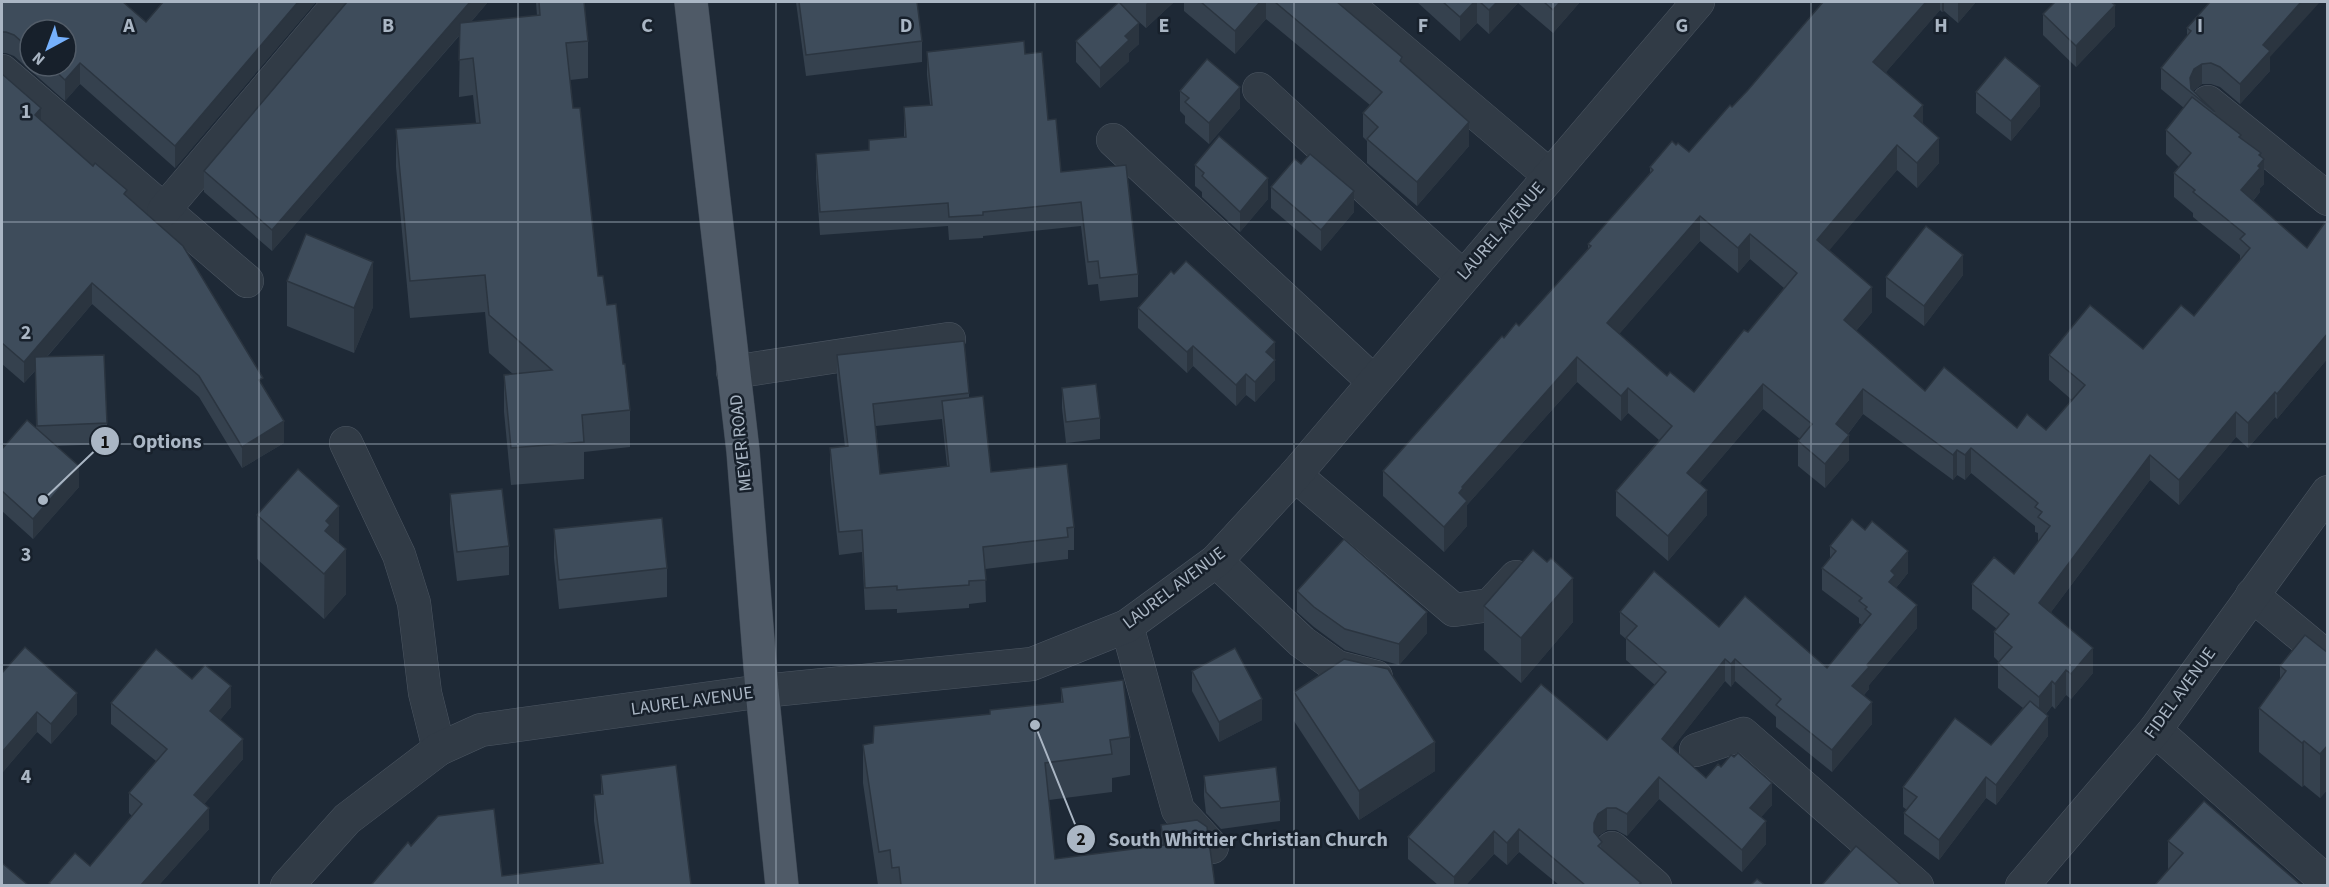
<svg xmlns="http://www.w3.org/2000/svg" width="2329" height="887" viewBox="0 0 2329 887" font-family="'Source Sans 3',sans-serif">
<rect width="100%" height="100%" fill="#1e2936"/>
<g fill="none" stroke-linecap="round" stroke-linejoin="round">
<defs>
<g id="minor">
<path d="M 1345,2 L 1549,175"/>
<path d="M 2,71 L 247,281"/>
<path d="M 1259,89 L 1462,276"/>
<path d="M 2208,102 L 2328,199"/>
<path d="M 1113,140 L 1373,381"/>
<path d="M 164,210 L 340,2"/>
<path d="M 733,372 L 949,339"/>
<path d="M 346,443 L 399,555 L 414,603 L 425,693 L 439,749"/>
<path d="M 1295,475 L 1454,610 L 1490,605 L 1516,577"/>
<path d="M 1216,561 L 1302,642 L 1337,667 L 1376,677"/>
<path d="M 2252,595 L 2328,658"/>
<path d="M 1127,626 L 1178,810 L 1212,847"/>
<path d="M 2155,730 L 2328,883"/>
<path d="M 1696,750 L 1743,734 L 1917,886"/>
<path d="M 1612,848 L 1655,886"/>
<path d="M 287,886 L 347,819 L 439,749 L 481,730 L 762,691 L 1032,664 L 1127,626 L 1216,561 L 1295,475 L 1698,2"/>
<path d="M 2022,886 L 2155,730 L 2328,492"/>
</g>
<path id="major" d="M 691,2 L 743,451 L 762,691 L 782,886"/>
</defs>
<!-- minor casing -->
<use href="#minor" stroke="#4c5662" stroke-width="34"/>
<!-- major casing -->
<use href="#major" stroke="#3a4450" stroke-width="34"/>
<!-- minor -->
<use href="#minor" stroke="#313b46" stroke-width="33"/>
<!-- major -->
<use href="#major" stroke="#4f5a67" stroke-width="33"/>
</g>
<!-- wall -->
<g fill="#35414e" fill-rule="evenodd">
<path d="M 2,2 L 146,22 L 316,2 L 175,168 L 80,84 L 65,101 L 14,56 L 6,53 L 2,53 ZM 30,30 L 66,66 L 30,66 Z"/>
<path d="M 347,2 L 488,2 L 471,22 L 537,16 L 536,2 L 584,2 L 588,41 L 588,78 L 570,80 L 573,108 L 598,276 L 623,364 L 630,410 L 630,447 L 584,452 L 584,479 L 511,485 L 504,412 L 504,375 L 513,374 L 489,353 L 485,312 L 410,318 L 396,167 L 396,129 L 476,123 L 473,95 L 459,97 L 460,35 L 272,251 L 204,192 L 204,171 Z"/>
<path d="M 796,2 L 917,2 L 922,41 L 922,62 L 806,76 Z"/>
<path d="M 1117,2 L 1174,2 L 1146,28 L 1129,13 L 1139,44 L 1129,53 L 1129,61 L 1100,88 L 1076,62 L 1076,41 L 1118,3 Z"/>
<path d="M 1184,2 L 1337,2 L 1402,63 L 1469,146 L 1417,206 L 1367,163 L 1367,141 L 1363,137 L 1363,113 L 1370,105 L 1266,19 L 1235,54 L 1184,11 Z"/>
<path d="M 1417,2 L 1580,2 L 1553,33 L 1518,3 L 1489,34 L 1477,23 L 1460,41 Z"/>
<path d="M 1821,2 L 1976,2 L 1958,23 L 1944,11 L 1942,12 L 1940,10 L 1886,72 L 1923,124 L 1939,163 L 1917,188 L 1897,170 L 1829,250 L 1872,312 L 1856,331 L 1925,391 L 2017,428 L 2046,430 L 2072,400 L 2049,380 L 2049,355 L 2143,349 L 2194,316 L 2240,260 L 2240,255 L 2193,217 L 2193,213 L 2174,197 L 2174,173 L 2179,167 L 2166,154 L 2166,130 L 2184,108 L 2161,89 L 2161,68 L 2187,36 L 2187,28 L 2270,57 L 2270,71 L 2240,104 L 2220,87 L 2211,84 L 2202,84 L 2193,91 L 2215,112 L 2215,115 L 2261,156 L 2264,184 L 2260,188 L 2260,192 L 2253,201 L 2307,248 L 2328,222 L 2328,358 L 2277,419 L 2275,417 L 2248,448 L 2236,437 L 2179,505 L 2150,480 L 2051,612 L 2093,673 L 2071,699 L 2066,695 L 2055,709 L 2052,706 L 2046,714 L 2048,736 L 1996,805 L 1986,798 L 1939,860 L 1904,834 L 1904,813 L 1907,810 L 1903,807 L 1903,787 L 1991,745 L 2023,708 L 1998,688 L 1998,663 L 1999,662 L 1994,657 L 1994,632 L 1997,629 L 1972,609 L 1972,584 L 2014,574 L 2038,542 L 2038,533 L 2035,532 L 2035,526 L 1971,473 L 1965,480 L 1957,475 L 1953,480 L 1863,414 L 1848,434 L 1849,460 L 1825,488 L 1798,466 L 1798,441 L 1800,439 L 1763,409 L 1699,484 L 1707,515 L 1668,561 L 1616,516 L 1616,491 L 1659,440 L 1628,413 L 1621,421 L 1577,382 L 1467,505 L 1467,526 L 1444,552 L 1383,496 L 1383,471 L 1504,338 L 1519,326 L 1588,249 L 1588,244 L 1650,173 L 1650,167 L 1676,145 L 1689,152 L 1748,90 L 1821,4 ZM 1700,241 L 1738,273 L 1750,259 L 1784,288 L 1748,332 L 1694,392 L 1667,376 L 1619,334 Z"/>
<path d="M 2043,14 L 2115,26 L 2076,67 L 2043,35 Z"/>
<path d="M 927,52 L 1025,54 L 1048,120 L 1061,172 L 1138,274 L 1138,297 L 1100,301 L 1098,284 L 1088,285 L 1081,226 L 983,236 L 983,238 L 949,240 L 948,226 L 820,235 L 816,177 L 816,154 L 869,150 L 869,140 L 904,138 L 904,107 L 930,105 L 927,75 Z"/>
<path d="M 2,74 L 41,120 L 127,197 L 263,386 L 284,443 L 242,468 L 199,397 L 92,304 L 47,357 L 107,423 L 107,444 L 56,446 L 79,487 L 33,539 L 2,511 L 2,449 L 36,428 L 35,371 L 24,383 L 2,364 Z"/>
<path d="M 1180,91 L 1240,108 L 1209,144 L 1185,123 L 1185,116 L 1180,111 Z"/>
<path d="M 1976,92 L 2040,106 L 2011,141 L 1976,113 Z"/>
<path d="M 1195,165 L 1268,199 L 1240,232 L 1202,197 L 1202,192 L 1195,186 Z"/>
<path d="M 1271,187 L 1354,212 L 1321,251 L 1271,208 Z"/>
<path d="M 1963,275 L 1924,326 L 1886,297 L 1886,277 Z"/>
<path d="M 287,281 L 373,307 L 354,353 L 287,326 Z"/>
<path d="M 1138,308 L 1275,362 L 1275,380 L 1255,402 L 1246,395 L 1236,406 L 1193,366 L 1187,373 L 1138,328 Z"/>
<path d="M 837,355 L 969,393 L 969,398 L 991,472 L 1074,527 L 1074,550 L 1068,550 L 1068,559 L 985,569 L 986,602 L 969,604 L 969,608 L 897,613 L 897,609 L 865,610 L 862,552 L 839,555 L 830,471 L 830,448 L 845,447 L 837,378 ZM 942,419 L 947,466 L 880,474 L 876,426 Z"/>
<path d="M 1062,388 L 1100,418 L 1100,439 L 1066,443 L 1062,408 Z"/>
<path d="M 450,494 L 509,546 L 509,575 L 457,581 L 450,523 Z"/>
<path d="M 257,515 L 339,544 L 346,594 L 324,619 L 257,559 Z"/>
<path d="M 554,529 L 667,568 L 667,597 L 559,609 L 554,558 Z"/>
<path d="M 1830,546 L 1908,573 L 1896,588 L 1917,628 L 1869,685 L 1869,689 L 1864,695 L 1872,724 L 1832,772 L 1776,727 L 1776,717 L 1735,681 L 1731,687 L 1725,681 L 1672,748 L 1706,778 L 1772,805 L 1761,817 L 1766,844 L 1742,872 L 1659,799 L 1627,836 L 1616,830 L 1607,830 L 1598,836 L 1602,850 L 1641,885 L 1559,885 L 1519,852 L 1507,865 L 1494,854 L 1466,885 L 1438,885 L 1408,859 L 1408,837 L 1607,740 L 1655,685 L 1626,660 L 1626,639 L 1620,634 L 1620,612 L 1719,627 L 1827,668 L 1862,625 L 1859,623 L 1859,618 L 1822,590 L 1822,568 L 1830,558 Z"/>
<path d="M 1297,591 L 1427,633 L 1399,665 L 1345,650 L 1314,627 L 1297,612 Z"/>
<path d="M 1484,606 L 1573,622 L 1521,683 L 1484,650 Z"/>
<path d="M 2328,653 L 2328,789 L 2320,798 L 2304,785 L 2302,787 L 2259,752 L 2259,708 L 2280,679 L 2280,666 Z"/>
<path d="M 1192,671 L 1262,720 L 1219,742 L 1192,691 Z"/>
<path d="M 2,673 L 77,714 L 51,744 L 37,732 L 2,773 Z"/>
<path d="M 192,679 L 231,707 L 220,720 L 243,759 L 204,804 L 209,829 L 159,885 L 49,885 L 49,883 L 90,866 L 132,816 L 129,813 L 129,793 L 156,761 L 111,724 L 111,703 Z"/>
<path d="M 1061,688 L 1130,737 L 1130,775 L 1112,778 L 1112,792 L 1049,800 L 1055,859 L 1161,845 L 1161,825 L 1215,885 L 878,885 L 863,783 L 863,745 L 990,714 L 990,710 L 1061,702 Z"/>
<path d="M 1294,692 L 1435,771 L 1359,820 L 1294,721 Z"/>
<path d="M 601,775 L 691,885 L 372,885 L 372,884 L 411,846 L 502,876 L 600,863 L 594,821 L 594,795 L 601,795 Z"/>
<path d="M 1204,776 L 1280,801 L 1280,821 L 1221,829 L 1206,813 L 1204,796 Z"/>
<path d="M 2168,841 L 2301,885 L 2168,870 Z"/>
</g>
<!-- shaded-wall -->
<g fill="#2b3540">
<path d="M 298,2 L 316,2 L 175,168 L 175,146 Z"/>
<path d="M 470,2 L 488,2 L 272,251 L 272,230 Z"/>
<path d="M 1149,2 L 1174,2 L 1146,28 L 1146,4 Z"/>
<path d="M 1260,2 L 1266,2 L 1266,19 L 1235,54 L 1235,31 Z"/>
<path d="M 1474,2 L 1477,2 L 1477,23 L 1460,41 L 1460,17 Z"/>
<path d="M 1497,2 L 1518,2 L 1518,3 L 1489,34 L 1489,10 Z"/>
<path d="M 1560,2 L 1580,2 L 1553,33 L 1553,10 Z"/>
<path d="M 1926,2 L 1940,2 L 1940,10 L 1873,87 L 1873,62 Z"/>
<path d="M 1942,2 L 1944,2 L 1944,11 L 1942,12 Z"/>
<path d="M 1958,2 L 1976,2 L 1958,23 Z"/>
<path d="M 2301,2 L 2320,2 L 2270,57 L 2270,71 L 2240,104 L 2240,84 L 2263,45 Z"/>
<path d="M 2115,5 L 2115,26 L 2076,67 L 2076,46 Z"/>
<path d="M 1139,23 L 1139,44 L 1129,53 L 1129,61 L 1100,88 L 1100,68 L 1125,36 Z"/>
<path d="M 80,63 L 80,84 L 65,101 L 65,80 Z"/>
<path d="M 2202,64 L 2202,84 L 2194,90 L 2192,94 L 2190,78 L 2194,69 Z"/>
<path d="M 2040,86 L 2040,106 L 2011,141 L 2011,121 Z"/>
<path d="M 1240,87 L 1240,108 L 1209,144 L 1209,123 Z"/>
<path d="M 1923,105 L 1923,129 L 1914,116 Z"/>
<path d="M 41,108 L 41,129 L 35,115 Z"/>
<path d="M 1469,122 L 1469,146 L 1417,206 L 1417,182 Z"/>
<path d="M 1939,138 L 1939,163 L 1917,188 L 1917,163 Z"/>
<path d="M 1897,145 L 1897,170 L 1817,265 L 1817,240 Z"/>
<path d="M 2261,153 L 2261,163 L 2264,159 L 2264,184 L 2260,188 L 2260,192 L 2241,215 L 2241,190 Z"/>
<path d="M 1268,178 L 1268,199 L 1240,232 L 1240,212 Z"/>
<path d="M 1354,191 L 1354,212 L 1321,251 L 1321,230 Z"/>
<path d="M 1700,216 L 1700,241 L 1607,348 L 1607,323 Z"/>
<path d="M 1750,234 L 1750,259 L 1738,273 L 1738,248 Z"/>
<path d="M 1963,255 L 1963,275 L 1924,326 L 1924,306 Z"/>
<path d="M 373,262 L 373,307 L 354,353 L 354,308 Z"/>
<path d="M 92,283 L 92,304 L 24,383 L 24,362 Z"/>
<path d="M 1872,287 L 1872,312 L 1844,345 L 1844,320 Z"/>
<path d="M 2328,333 L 2328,358 L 2277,419 L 2277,394 Z"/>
<path d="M 1275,342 L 1275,380 L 1255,402 L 1255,382 L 1266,352 Z"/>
<path d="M 1193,346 L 1193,366 L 1187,373 L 1187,352 Z"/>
<path d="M 1577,357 L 1577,382 L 1467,505 L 1467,526 L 1444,552 L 1444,527 L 1462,487 Z"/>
<path d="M 1246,374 L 1246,395 L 1236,406 L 1236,385 Z"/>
<path d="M 1763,384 L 1763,409 L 1687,498 L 1687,473 Z"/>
<path d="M 1628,388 L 1628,413 L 1621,421 L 1621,396 Z"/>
<path d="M 1863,389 L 1863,414 L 1836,449 L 1836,424 Z"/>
<path d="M 2275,392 L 2275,417 L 2248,448 L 2248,423 Z"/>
<path d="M 2236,412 L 2236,437 L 2179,505 L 2179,480 Z"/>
<path d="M 284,421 L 284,443 L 242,468 L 242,447 Z"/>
<path d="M 1849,435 L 1849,460 L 1825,488 L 1825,464 Z"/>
<path d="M 1971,448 L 1971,473 L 1965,480 L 1965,455 Z"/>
<path d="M 1957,450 L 1957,475 L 1953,480 L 1953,455 Z"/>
<path d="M 2150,455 L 2150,480 L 2039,628 L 2039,603 Z"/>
<path d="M 79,466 L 79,487 L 33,539 L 33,519 Z"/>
<path d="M 1707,490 L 1707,515 L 1668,561 L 1668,536 Z"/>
<path d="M 339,506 L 339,550 L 346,549 L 346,594 L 324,619 L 325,531 L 326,521 Z"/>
<path d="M 1908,551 L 1908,573 L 1895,589 L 1889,582 L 1891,571 Z"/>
<path d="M 1573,578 L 1573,622 L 1521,683 L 1521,638 Z"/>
<path d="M 1917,605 L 1917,628 L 1869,685 L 1869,689 L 1852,708 L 1852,686 L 1867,665 Z"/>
<path d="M 1427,612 L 1427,633 L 1399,665 L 1399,644 Z"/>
<path d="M 2093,648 L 2093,673 L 2071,699 L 2071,674 Z"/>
<path d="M 1725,659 L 1725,681 L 1662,761 L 1662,739 Z"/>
<path d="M 1735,659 L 1735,681 L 1731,687 L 1731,664 Z"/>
<path d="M 2066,670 L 2066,695 L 2055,709 L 2055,684 Z"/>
<path d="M 2052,681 L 2052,706 L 2039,722 L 2039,697 Z"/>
<path d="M 231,686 L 231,707 L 210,732 L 210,711 Z"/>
<path d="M 77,693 L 77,714 L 51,744 L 51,724 Z"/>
<path d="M 1262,699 L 1262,720 L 1219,742 L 1219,722 Z"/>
<path d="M 1872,702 L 1872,724 L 1832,772 L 1832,750 Z"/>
<path d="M 37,712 L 37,732 L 2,773 L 2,752 Z"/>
<path d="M 2048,716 L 2048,736 L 1996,805 L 1996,785 Z"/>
<path d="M 243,739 L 243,759 L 194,816 L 194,795 Z"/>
<path d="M 2304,741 L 2304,785 L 2302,787 L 2302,743 Z"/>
<path d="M 1435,742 L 1435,771 L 1359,820 L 1359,791 Z"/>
<path d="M 2328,745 L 2328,789 L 2320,798 L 2320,754 Z"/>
<path d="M 1659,777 L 1659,799 L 1627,836 L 1627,814 Z"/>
<path d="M 1986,777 L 1986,798 L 1939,860 L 1939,840 Z"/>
<path d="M 1772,783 L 1772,805 L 1750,830 L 1750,808 Z"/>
<path d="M 209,808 L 209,829 L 159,885 L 141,885 Z"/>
<path d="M 1607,808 L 1607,830 L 1598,836 L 1594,845 L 1594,823 L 1598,814 Z"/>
<path d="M 1766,821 L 1766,844 L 1742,872 L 1742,850 Z"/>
<path d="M 1519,829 L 1519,852 L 1507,865 L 1507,843 Z"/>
<path d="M 1494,831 L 1494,854 L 1466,885 L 1454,885 L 1454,877 Z"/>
</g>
<!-- building -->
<g fill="#3e4c5b" stroke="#2b3540" stroke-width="1.5" fill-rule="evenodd">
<path d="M 2,2 L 123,2 L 146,22 L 163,2 L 298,2 L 175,146 L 80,63 L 65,80 L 50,66 L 66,66 L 66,30 L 30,30 L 30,49 L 14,35 L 6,32 L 2,32 Z"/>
<path d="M 347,2 L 470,2 L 272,230 L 204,171 Z"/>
<path d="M 539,2 L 584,2 L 588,41 L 566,43 L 573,108 L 580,108 L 598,276 L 603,276 L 607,305 L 616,304 L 623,364 L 625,364 L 630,410 L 582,415 L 584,442 L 511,448 L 504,375 L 552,370 L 489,315 L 485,275 L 410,281 L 396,129 L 480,123 L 473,58 L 459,60 L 460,23 L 540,15 Z"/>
<path d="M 799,2 L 917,2 L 922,41 L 806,55 Z"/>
<path d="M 1119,2 L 1139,23 L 1125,36 L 1129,40 L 1100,68 L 1076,41 Z"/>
<path d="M 1201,2 L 1260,2 L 1235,31 Z"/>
<path d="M 1275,2 L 1337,2 L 1402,57 L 1400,61 L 1469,122 L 1417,182 L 1367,139 L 1378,127 L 1363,113 L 1382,92 Z"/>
<path d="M 1443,2 L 1474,2 L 1460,17 Z"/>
<path d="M 1480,2 L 1497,2 L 1489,10 Z"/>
<path d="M 1544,2 L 1560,2 L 1553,10 Z"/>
<path d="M 1823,2 L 1926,2 L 1873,62 L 1923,105 L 1914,116 L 1939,138 L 1917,163 L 1897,145 L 1817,240 L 1872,287 L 1844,320 L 1925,391 L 1944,367 L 2017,428 L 2027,414 L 2046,430 L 2085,385 L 2049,355 L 2090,305 L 2143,349 L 2181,305 L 2194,316 L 2250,248 L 2240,239 L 2245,234 L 2193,192 L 2195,190 L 2174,173 L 2191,153 L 2166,130 L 2192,97 L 2241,135 L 2239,137 L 2261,153 L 2259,155 L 2264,159 L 2258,166 L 2260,168 L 2241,190 L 2307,248 L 2326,221 L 2328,222 L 2328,333 L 2277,394 L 2275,392 L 2248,423 L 2236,412 L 2179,480 L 2150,455 L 2039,603 L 2093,648 L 2071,674 L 2066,670 L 2055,684 L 2052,681 L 2039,697 L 1998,663 L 2012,647 L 1994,632 L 2009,614 L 1972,584 L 1994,557 L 2014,574 L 2050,526 L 2038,517 L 2042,512 L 2035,507 L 2038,503 L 1971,448 L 1965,455 L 1957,450 L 1953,455 L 1863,389 L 1836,424 L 1849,435 L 1825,464 L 1798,441 L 1812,424 L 1763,384 L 1687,473 L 1707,490 L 1668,536 L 1616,491 L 1672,426 L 1628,388 L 1621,396 L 1577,357 L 1462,487 L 1463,488 L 1459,493 L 1467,501 L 1444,527 L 1383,471 L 1502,336 L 1504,338 L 1516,323 L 1519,326 L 1591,246 L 1588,244 L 1653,170 L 1650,167 L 1672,141 L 1676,145 L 1678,143 L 1689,152 L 1730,105 L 1732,107 L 1748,90 ZM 1700,216 L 1738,248 L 1750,234 L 1797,273 L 1748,332 L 1744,330 L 1694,392 L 1670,372 L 1667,376 L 1607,323 Z"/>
<path d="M 2055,2 L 2111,2 L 2115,5 L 2076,46 L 2043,14 Z"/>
<path d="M 2210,2 L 2301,2 L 2263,45 L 2270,51 L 2240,84 L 2220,67 L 2211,63 L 2202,64 L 2194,69 L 2190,78 L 2191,89 L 2215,112 L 2161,68 L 2191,31 L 2187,28 Z"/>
<path d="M 1024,41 L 1025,54 L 1042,52 L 1048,120 L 1056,119 L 1061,172 L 1126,165 L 1138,274 L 1100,278 L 1098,261 L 1088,262 L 1081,202 L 983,212 L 983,215 L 949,217 L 948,203 L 820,212 L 816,154 L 869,150 L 869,140 L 906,137 L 904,107 L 932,105 L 927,52 Z"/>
<path d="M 2005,57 L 2040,86 L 2011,121 L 1976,92 Z"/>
<path d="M 1207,59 L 1240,87 L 1209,123 L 1185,102 L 1189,98 L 1180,91 Z"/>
<path d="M 2,74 L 41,108 L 35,115 L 93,166 L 95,163 L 127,190 L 124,194 L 183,246 L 263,378 L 259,380 L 284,421 L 242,447 L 199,376 L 92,283 L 24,362 L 2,343 Z"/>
<path d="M 1219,136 L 1268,178 L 1240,212 L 1202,176 L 1204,173 L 1195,165 Z"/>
<path d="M 1310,154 L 1354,191 L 1321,230 L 1271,187 L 1295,159 L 1301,164 Z"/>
<path d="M 1926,226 L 1963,255 L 1924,306 L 1886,277 Z"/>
<path d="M 306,234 L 373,262 L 354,308 L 287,281 Z"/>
<path d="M 1186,261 L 1275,342 L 1266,352 L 1275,360 L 1255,382 L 1246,374 L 1236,385 L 1193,346 L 1187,352 L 1138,308 L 1171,271 L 1174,274 Z"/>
<path d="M 964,341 L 969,393 L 873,404 L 880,474 L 949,466 L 942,401 L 983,396 L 991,472 L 1067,464 L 1074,527 L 1067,528 L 1068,537 L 983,547 L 986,580 L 969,581 L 969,585 L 897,590 L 897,586 L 865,588 L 862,530 L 839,532 L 830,448 L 848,446 L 837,355 Z"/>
<path d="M 104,355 L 107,423 L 37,426 L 35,357 Z"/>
<path d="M 1096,384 L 1100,418 L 1066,422 L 1062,388 Z"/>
<path d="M 27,420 L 79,466 L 33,519 L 2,491 L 2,449 Z"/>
<path d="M 298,469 L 339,506 L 326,521 L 330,525 L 325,531 L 346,549 L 324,574 L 257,515 Z"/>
<path d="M 502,489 L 509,546 L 457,552 L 450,494 Z"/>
<path d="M 662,518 L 667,568 L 559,580 L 554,529 Z"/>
<path d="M 1852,519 L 1865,530 L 1872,521 L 1908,551 L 1891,571 L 1895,575 L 1889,582 L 1917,605 L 1867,665 L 1869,667 L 1852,686 L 1872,702 L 1832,750 L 1776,705 L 1781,699 L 1735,659 L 1731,664 L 1725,659 L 1662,739 L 1706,778 L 1718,764 L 1721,767 L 1731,755 L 1734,757 L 1738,753 L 1772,783 L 1750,808 L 1766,821 L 1742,850 L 1659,777 L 1627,814 L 1616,808 L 1607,808 L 1598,814 L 1594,823 L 1594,832 L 1602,842 L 1598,846 L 1641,883 L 1638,885 L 1585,885 L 1519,829 L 1507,843 L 1494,831 L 1454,877 L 1408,837 L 1541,684 L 1607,740 L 1666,672 L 1626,638 L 1637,626 L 1620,612 L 1654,571 L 1719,627 L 1745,596 L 1827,668 L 1871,614 L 1865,609 L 1867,607 L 1859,601 L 1862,598 L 1822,568 L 1836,551 L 1830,546 Z"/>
<path d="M 1344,539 L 1427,612 L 1399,644 L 1345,629 L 1314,607 L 1297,591 Z"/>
<path d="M 1533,550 L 1547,562 L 1551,558 L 1573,578 L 1521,638 L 1484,606 Z"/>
<path d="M 2305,635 L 2328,653 L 2328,745 L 2320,754 L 2304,741 L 2302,743 L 2259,708 L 2286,671 L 2280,666 Z"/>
<path d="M 25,647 L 77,693 L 51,724 L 37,712 L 2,752 L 2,673 Z"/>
<path d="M 1235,648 L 1262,699 L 1219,722 L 1192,671 Z"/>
<path d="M 156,649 L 192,679 L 205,665 L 231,686 L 210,711 L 243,739 L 194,795 L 209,808 L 141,885 L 51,885 L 49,883 L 75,853 L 90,866 L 142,804 L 129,793 L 167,749 L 111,703 Z"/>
<path d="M 1344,659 L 1388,669 L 1435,742 L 1359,791 L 1294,692 Z"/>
<path d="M 1123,680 L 1130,737 L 1110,740 L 1112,754 L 1045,763 L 1055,859 L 1164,845 L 1161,825 L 1197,820 L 1207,827 L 1215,885 L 901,885 L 899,867 L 892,868 L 890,850 L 879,852 L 863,745 L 873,743 L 874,726 L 990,714 L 990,710 L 1063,702 L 1061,688 Z"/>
<path d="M 2030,701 L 2048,716 L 1996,785 L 1986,777 L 1939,840 L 1904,813 L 1917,797 L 1903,787 L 1955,718 L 1991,745 Z"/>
<path d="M 676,765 L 691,885 L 374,885 L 372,884 L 408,842 L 411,846 L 438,816 L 494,809 L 502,876 L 603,863 L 594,795 L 603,794 L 601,775 Z"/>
<path d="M 1276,767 L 1280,801 L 1221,808 L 1206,792 L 1204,776 Z"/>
<path d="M 2204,801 L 2301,885 L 2155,885 L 2183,853 L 2168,841 Z"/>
<path d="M 1856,846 L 1900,884 L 1899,885 L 1822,885 Z"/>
<path d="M 2,863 L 28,885 L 2,885 Z"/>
<path d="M 1757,879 L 1765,885 L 1751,885 Z"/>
</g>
<!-- grid -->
<path fill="none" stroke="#aab6c4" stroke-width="1.5" stroke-opacity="0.55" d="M 259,2 L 259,886M 518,2 L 518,886M 776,2 L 776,886M 1035,2 L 1035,886M 1294,2 L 1294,886M 1553,2 L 1553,886M 1811,2 L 1811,886M 2070,2 L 2070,886M 2,222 L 2328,222M 2,444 L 2328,444M 2,665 L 2328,665"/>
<g text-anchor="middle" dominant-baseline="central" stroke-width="5" stroke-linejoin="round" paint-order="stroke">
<!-- street labels -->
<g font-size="18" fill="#aab6c4" stroke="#17202b">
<text transform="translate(1501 231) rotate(-49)">LAUREL AVENUE</text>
<text transform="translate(741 443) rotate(-96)">MEYER ROAD</text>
<text transform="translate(1174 588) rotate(-37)">LAUREL AVENUE</text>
<text transform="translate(2180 693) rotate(-54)">FIDEL AVENUE</text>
<text transform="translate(692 701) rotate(-8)">LAUREL AVENUE</text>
</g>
</g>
<g font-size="20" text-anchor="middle" font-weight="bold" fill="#aab6c4" stroke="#17202b" stroke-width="5" stroke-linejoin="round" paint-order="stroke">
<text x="129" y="32">A</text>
<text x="388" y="32">B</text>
<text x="647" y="32">C</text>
<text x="906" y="32">D</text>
<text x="1164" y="32">E</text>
<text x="1423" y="32">F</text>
<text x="1682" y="32">G</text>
<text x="1941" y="32">H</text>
<text x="2200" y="32">I</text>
<text x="26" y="118">1</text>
<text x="26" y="339">2</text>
<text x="26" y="561">3</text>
<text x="26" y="783">4</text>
</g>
<!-- callouts -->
<path fill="none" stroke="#aab6c4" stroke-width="2" d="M43 500L105 441M1035 725L1081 839"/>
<g fill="#aab6c4" stroke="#17202b" stroke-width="2">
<circle cx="43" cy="500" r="6"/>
<circle cx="1035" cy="725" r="6"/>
<circle cx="105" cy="441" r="15"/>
<circle cx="1081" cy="839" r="15"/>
</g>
<g font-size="18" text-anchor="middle" font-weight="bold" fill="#111">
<text x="105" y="448">1</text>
<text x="1081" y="845">2</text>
</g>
<g font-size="20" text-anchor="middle" font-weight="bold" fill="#aab6c4" stroke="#17202b" stroke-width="5" stroke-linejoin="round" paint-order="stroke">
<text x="167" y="448">Options</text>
<text x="1248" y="846">South Whittier Christian Church</text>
</g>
<!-- border -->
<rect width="2329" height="887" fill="none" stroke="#aab6c4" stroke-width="6"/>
<!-- north arrow -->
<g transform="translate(48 48) rotate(221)"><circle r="28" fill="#17202b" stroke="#525c68" stroke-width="1.5"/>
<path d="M0-4.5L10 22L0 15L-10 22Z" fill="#76b1fd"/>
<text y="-9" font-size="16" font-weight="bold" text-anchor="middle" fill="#aab6c4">N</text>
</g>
</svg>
